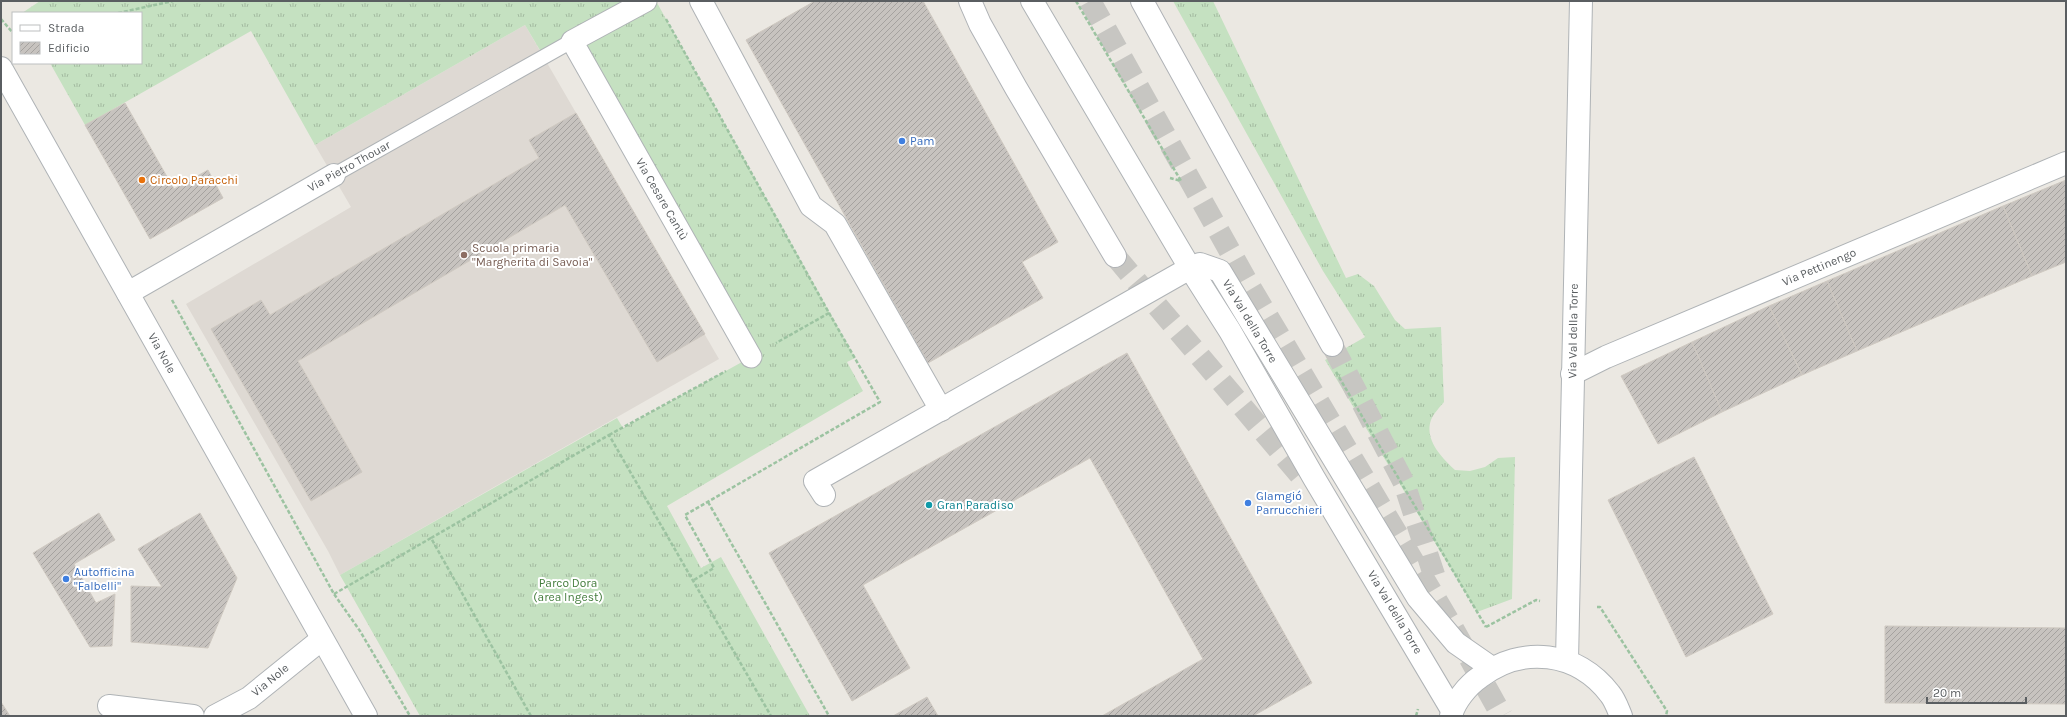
<svg xmlns="http://www.w3.org/2000/svg" width="2067" height="717" viewBox="0 0 2067 717" font-family="Karla,sans-serif">
<defs>
<pattern id="grass-tufts" width="24" height="20" patternUnits="userSpaceOnUse"><rect width="24" height="20" fill="#c5e1c1"/><path d="M3 7l-1-3M5 7V3M7 7l1-3M15 17l-1-3M17 17v-4M19 17l1-3" fill="none" stroke="#a3baa0"/></pattern>
<pattern id="building-hatch" width="6" height="6" patternUnits="userSpaceOnUse"><rect width="6" height="6" fill="#c7c3bf"/><path d="M-1 1l2-2M0 6l6-6M5 7l2-2" fill="none" stroke="#a5a29f"/></pattern>
</defs>
<rect width="100%" height="100%" fill="#ebe8e2"/>
<!-- education -->
<path fill="#ded9d3" d="M 525,25 L 719,359 L 340,575 L 328,551 L 186,304 L 351,207 L 315,145 Z"/>
<!-- grass -->
<g fill="url(#grass-tufts)">
<path d="M 40,1 L 656,1 L 855,358 L 847,362 L 863,391 L 667,506 L 701,568 L 721,557 L 810,716 L 420,716 L 340,575 L 617,418 L 623,428 L 751,357 L 572,41 L 544,57 L 525,25 L 315,145 L 251,31 L 85,125 L 50,63 L 141,63 L 141,13 L 22,13 Z"/>
<path d="M 1173,1 L 1213,1 L 1346,278 L 1358,274 L 1374,286 L 1395,320 L 1405,329 L 1441,327 L 1444,402 C 1440,407 1433,414 1431,420 C 1424,440 1442,458 1455,470 L 1470,471 L 1485,467 L 1498,458 L 1515,457 L 1512,599 L 1477,612 L 1325,360 L 1365,337 L 1323,271 Z"/>
</g>
<!-- building -->
<g fill="url(#building-hatch)" stroke="#cfc9c1">
<path d="M 815,1 L 923,1 L 1058,242 L 1022,262 L 1043,298 L 928,363 L 746,40 Z"/>
<path d="M 125,103 L 174,189 L 208,170 L 223,198 L 150,239 L 85,125 Z"/>
<path d="M 576,113 L 705,334 L 657,362 L 565,205 L 298,361 L 362,472 L 311,501 L 211,329 L 261,300 L 270,315 L 539,158 L 529,140 Z"/>
<path d="M 2066,180 L 2066,262 L 2032,276 L 2003,206 Z"/>
<path d="M 2003,206 L 2032,276 L 1857,351 L 1827,281 Z"/>
<path d="M 1827,281 L 1857,351 L 1802,375 L 1769,306 Z"/>
<path d="M 1769,306 L 1802,375 L 1722,412 L 1692,342 Z"/>
<path d="M 1692,342 L 1722,412 L 1658,444 L 1621,376 Z"/>
<path d="M 1127,353 L 1312,683 L 1253,716 L 1102,716 L 1203,659 L 1090,458 L 863,585 L 910,668 L 852,701 L 769,553 Z"/>
<path d="M 1694,457 L 1773,614 L 1686,657 L 1608,500 Z"/>
<path d="M 99,513 L 115,540 L 74,564 L 96,603 L 115,594 L 112,646 L 90,647 L 33,553 Z"/>
<path d="M 200,513 L 237,578 L 208,648 L 131,642 L 131,586 L 162,587 L 138,549 Z"/>
<path d="M 1885,626 L 2066,628 L 2066,704 L 1885,703 Z"/>
<path d="M 927,697 L 938,716 L 893,716 Z"/>
<path d="M 1,702 L 10,716 L 1,716 Z"/>
</g>
<g fill="none" stroke-linecap="round" stroke-linejoin="round">
<!-- secondary-tunnel -->
<g stroke="#c7c6c2" stroke-width="22" stroke-dasharray="22 11" stroke-linecap="butt">
<path d="M 1090,1 L 1246,280 L 1450,623 L 1502,716"/>
<path d="M 1115,256 L 1306,482"/>
<path d="M 1332,345 L 1404,483 L 1437,584"/>
</g>
<defs>
<path id="service" d="M 334,175 L 572,41"/>
<path id="pedestrian" d="M 646,1 L 572,41 L 751,357"/>
<g id="minor">
<path d="M 701,1 L 811,206 L 835,224 L 941,410"/>
<path d="M 1032,1 L 1190,268 L 1230,331 L 1314,478 L 1452,710"/>
<path d="M 1,68 L 366,716"/>
<path d="M 128,293 L 334,175"/>
<path d="M 1572,374 L 1606,357 L 2066,163"/>
<path d="M 824,495 L 815,481 L 1190,268 L 1200,264 L 1220,271 L 1418,598 L 1456,643 L 1492,668"/>
<path d="M 1567,661 L 1581,1"/>
<path d="M 109,706 L 193,716"/>
<path d="M 215,716 L 249,698 L 322,639"/>
<path d="M 1451,716 C 1454,702 1468,685 1480,677 C 1522,645 1577,651 1610,694 C 1615,700 1618,709 1621,716"/>
</g>
<g id="secondary">
<path d="M 970,1 L 980,24 L 1016,88 L 1115,256"/>
<path d="M 1142,1 L 1332,345"/>
</g>
</defs>
<!-- service casing -->
<use href="#service" stroke="#afb3b6" stroke-width="16"/>
<!-- pedestrian casing -->
<use href="#pedestrian" stroke="#afb3b6" stroke-width="23"/>
<!-- minor casing -->
<use href="#minor" stroke="#afb3b6" stroke-width="24"/>
<!-- secondary casing -->
<use href="#secondary" stroke="#afb2b6" stroke-width="24"/>
<!-- path -->
<g stroke="#9cc3a1" stroke-width="2.5" stroke-dasharray="4 2" stroke-linecap="butt">
<path d="M 1076,1 L 1181,181 L 1170,178"/>
<path d="M 118,13 L 173,1"/>
<path d="M 1,19 L 13,33"/>
<path d="M 666,19 L 829,313 L 776,343"/>
<path d="M 172,300 L 334,594 L 360,631 L 410,716"/>
<path d="M 1336,372 L 1486,627"/>
<path d="M 609,435 L 726,371"/>
<path d="M 708,502 L 829,716"/>
<path d="M 694,580 L 714,568 L 685,515 L 880,402 L 829,313"/>
<path d="M 334,594 L 431,538"/>
<path d="M 1597,607 L 1600,607 L 1667,711 L 1666,716"/>
<path d="M 1486,627 L 1536,600 L 1540,601"/>
<path d="M 531,716 L 431,538 L 609,435 L 771,716"/>
<path d="M 1416,716 L 1418,709"/>
</g>
<!-- service -->
<use href="#service" stroke="#fff" stroke-width="14"/>
<!-- pedestrian -->
<use href="#pedestrian" stroke="#fff" stroke-width="21"/>
<!-- minor -->
<use href="#minor" stroke="#fff" stroke-width="22"/>
<!-- secondary -->
<use href="#secondary" stroke="#fff" stroke-width="22"/>
</g>
<!-- markers -->
<g fill="#3f7fe0" stroke="#fff" stroke-width="1.5">
<circle cx="902" cy="141" r="4"/>
<circle cx="1248" cy="503" r="4"/>
<circle cx="66" cy="579" r="4"/>
</g>
<circle fill="#e8710a" stroke="#fff" stroke-width="1.5" cx="142" cy="180" r="4"/>
<circle fill="#8d6e63" stroke="#fff" stroke-width="1.5" cx="464" cy="255" r="4"/>
<circle fill="#0f9aa8" stroke="#fff" stroke-width="1.5" cx="929" cy="505" r="4"/>
<g text-anchor="middle" dominant-baseline="central" stroke-width="4" stroke-linejoin="round" paint-order="stroke">
<!-- shop labels -->
<g font-size="12" fill="#366cbe" stroke="#fff" text-anchor="start">
<text x="910" y="141">Pam</text>
<text x="1256" y="496">Glamgió<tspan x="1256" dy="14">Parrucchieri</tspan></text>
<text x="74" y="572">Autofficina<tspan x="74" dy="14">"Falbelli"</tspan></text>
</g>
<!-- street labels -->
<g font-size="12" fill="#5a5e61" stroke="#fff">
<text transform="translate(349 166) rotate(-29)">Via Pietro Thouar</text>
<text transform="translate(662 199) rotate(60)">Via Cesare Cantù</text>
<text transform="translate(1819 267) rotate(-23)">Via Pettinengo</text>
<text transform="translate(1250 321) rotate(59)">Via Val della Torre</text>
<text transform="translate(1573 331) rotate(-89)">Via Val della Torre</text>
<text transform="translate(162 353) rotate(61)">Via Nole</text>
<text transform="translate(1395 612) rotate(59)">Via Val della Torre</text>
<text transform="translate(270 680) rotate(-39)">Via Nole</text>
</g>
<!-- food labels -->
<g font-size="12" fill="#c56008" stroke="#fff" text-anchor="start">
<text x="150" y="180">Circolo Paracchi</text>
</g>
<!-- education labels -->
<g font-size="12" fill="#785e54" stroke="#fff" text-anchor="start">
<text x="472" y="248">Scuola primaria<tspan x="472" dy="14">"Margherita di Savoia"</tspan></text>
</g>
<!-- culture labels -->
<g font-size="12" fill="#0d838f" stroke="#fff" text-anchor="start">
<text x="937" y="505">Gran Paradiso</text>
</g>
<!-- park labels -->
<g font-size="12" fill="#447d3d" stroke="#fff">
<text x="568" y="583">Parco Dora<tspan x="568" dy="14">(area Ingest)</tspan></text>
</g>
</g>
<!-- border -->
<rect width="2067" height="717" fill="none" stroke="#5a5e61" stroke-width="4"/>
<!-- legend -->
<rect x="12" y="12" width="130" height="52" fill="#ffffff" stroke="#bdbfc0"/>
<rect x="20" y="25" width="20" height="6" fill="#ffffff" stroke="#bdbfc0"/>
<text x="48" y="32" font-size="12" fill="#5a5e61">Strada</text>
<rect x="20" y="42" width="20" height="12" fill="url(#building-hatch)" stroke="#bdbfc0"/>
<text x="48" y="52" font-size="12" fill="#5a5e61">Edificio</text>
<!-- scale -->
<path d="M1927 697v6h99v-6" fill="none" stroke="#5a5e61" stroke-width="2"/>
<text x="1933" y="697" font-size="12" fill="#5a5e61" stroke="#ffffff" stroke-width="3" paint-order="stroke">20 m</text>
</svg>
